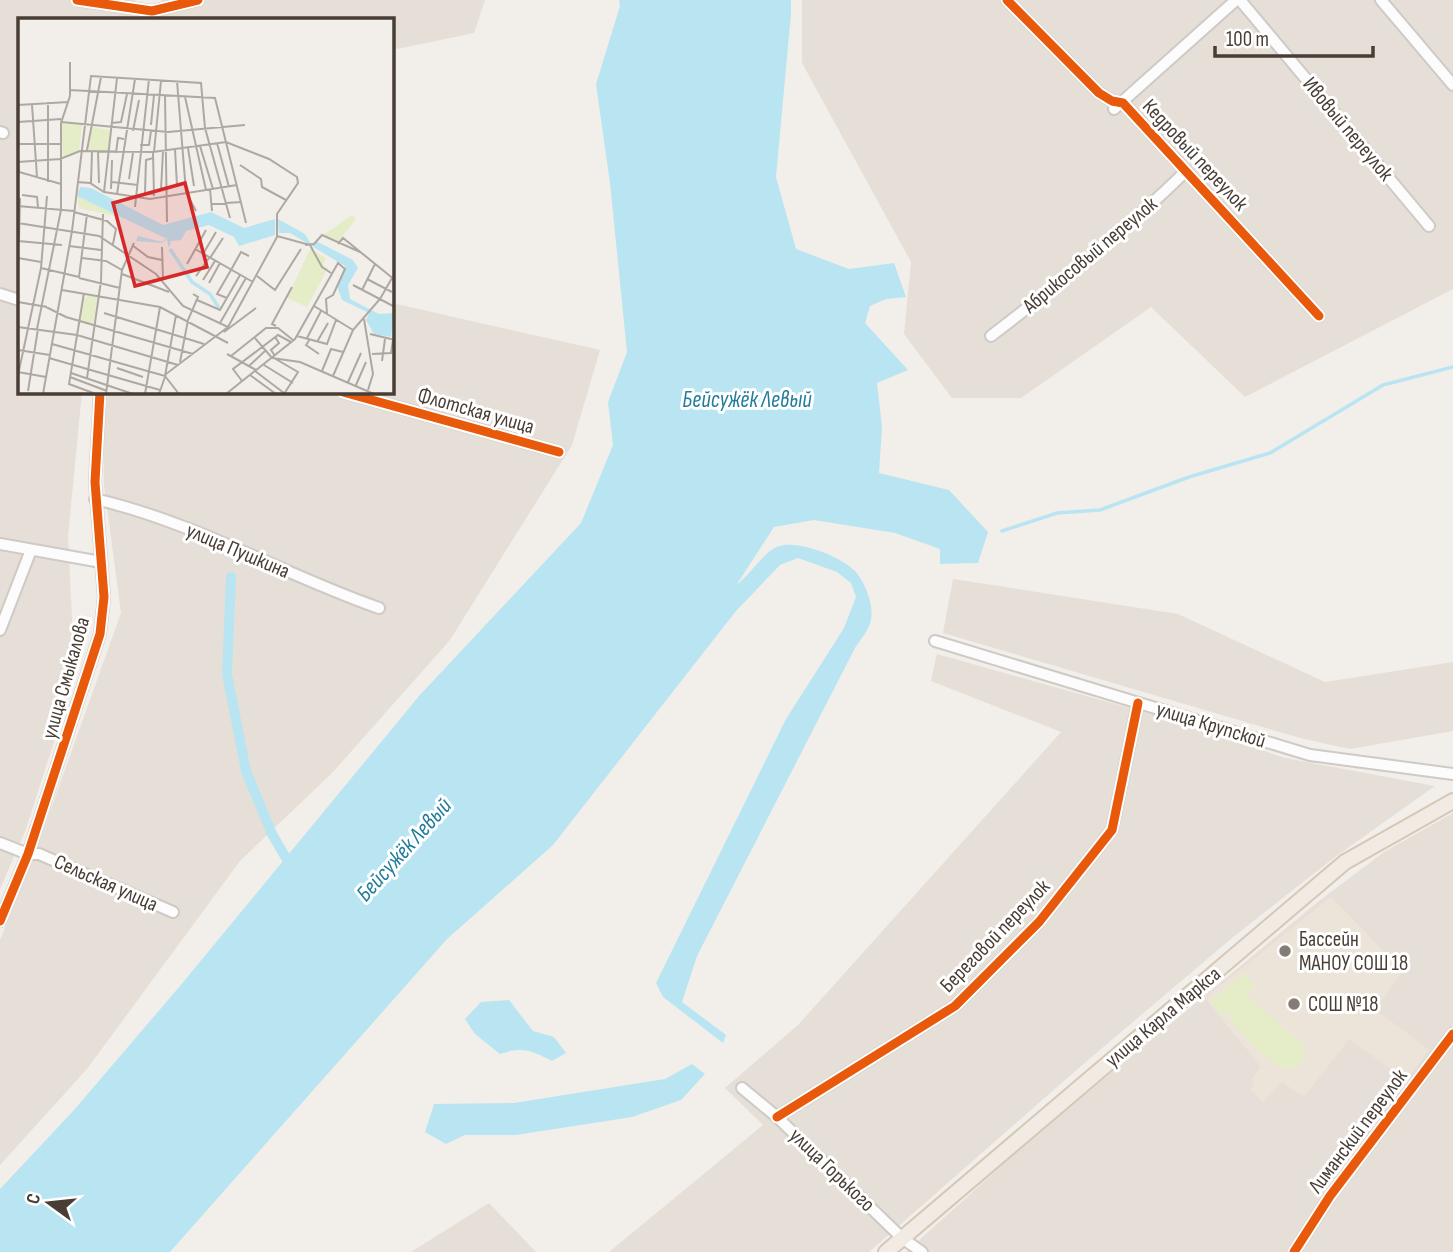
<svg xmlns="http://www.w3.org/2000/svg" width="1453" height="1252" viewBox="0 0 1453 1252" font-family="'Sofia Sans Condensed',sans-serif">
<rect width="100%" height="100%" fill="#f2eeea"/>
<!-- residential -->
<g fill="#e6dfd7">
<path d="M 0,0 L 135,0 L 132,19 L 19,19 L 19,392 L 82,392 L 68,536 L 74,659 L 59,726 L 26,829 L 0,889 Z"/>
<path d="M 162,0 L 485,0 L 474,33 L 392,50 L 392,19 L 159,19 Z"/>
<path d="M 802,0 L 1453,0 L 1453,289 L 1245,397 L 1151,307 L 1021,398 L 952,398 L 904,334 L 911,262 L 802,63 Z"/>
<path d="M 392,303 L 600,350 L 572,445 L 450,640 L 333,772 L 240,861 L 87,1069 L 0,1165 L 0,940 L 33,859 L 121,613 L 104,485 L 103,435 L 108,392 L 392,392 Z"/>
<path d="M 953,579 L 1178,614 L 1325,682 L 1453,662 L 1453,731 L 1350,749 L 1300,738 L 943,633 Z"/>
<path d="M 937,654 L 1176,721 L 1285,758 L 1435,786 L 1335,857 L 1232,938 L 1081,1066 L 869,1252 L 609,1252 L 763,1125 L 725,1088 L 798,1025 L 1061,732 L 931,681 Z"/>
<path d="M 1453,813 L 1453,1252 L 906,1252 L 1029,1141 L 1319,901 L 1384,852 Z"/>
<path d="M 489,1203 L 536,1252 L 411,1252 Z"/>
</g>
<!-- education -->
<path fill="#ede4d9" d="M 1331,897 L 1403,971 L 1375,1009 L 1429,1050 L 1406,1080 L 1349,1039 L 1304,1097 L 1282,1082 L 1263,1102 L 1250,1090 L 1254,1085 L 1251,1080 L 1261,1067 L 1205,998 Z"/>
<!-- green -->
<path fill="#e5edc8" d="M 1245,973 L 1255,986 L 1246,995 L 1303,1044 C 1305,1052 1305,1059 1299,1065 C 1280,1082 1247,1037 1234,1025 L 1230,1018 L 1230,1010 L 1222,1016 L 1210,1002 Z"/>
<!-- water -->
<g fill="#b9e5f2">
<path d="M 619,0 L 791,0 L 791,14 L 776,177 L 796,249 L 849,269 L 894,263 L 906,297 L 886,299 L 870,306 L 865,323 L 908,370 L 877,383 L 882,427 L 879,473 L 949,490 L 988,532 L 978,563 L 940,564 L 940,549 L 895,533 L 814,520 L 774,527 L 737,584 C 750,576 764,550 780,546 C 800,540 841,557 855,571 C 865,582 874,605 871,620 C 869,630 860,640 855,648 L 697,956 L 682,1002 L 726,1035 L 723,1043 L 663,997 L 656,983 L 786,719 L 844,628 L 856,597 L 851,583 L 837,572 L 798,558 L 780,565 L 736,611 L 553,845 L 447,939 L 170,1252 L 0,1252 L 0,1189 L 74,1110 L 180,986 L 419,696 L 581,523 L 613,445 L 608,402 L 627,352 L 610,183 L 596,84 L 620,6 Z"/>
<path d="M 509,1000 L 533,1031 L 554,1037 L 566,1053 L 552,1061 C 532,1051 523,1046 500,1054 L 475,1034 L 465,1019 L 481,1002 Z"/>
<path d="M 692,1064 L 705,1074 L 681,1100 L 632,1117 L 516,1135 L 465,1135 L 446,1144 L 425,1132 L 434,1104 L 514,1103 L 665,1079 Z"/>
</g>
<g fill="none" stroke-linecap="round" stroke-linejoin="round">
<!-- stream -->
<path stroke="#b9e5f2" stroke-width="3.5" d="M 1002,531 L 1057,513 L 1100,510 L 1189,477 L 1270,453 L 1383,385 L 1453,367"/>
<!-- canal -->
<path stroke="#b9e5f2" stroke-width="10" d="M 231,577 L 227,674 L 246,771 L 272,834 L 286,858"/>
<defs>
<g id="minor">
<path d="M 77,0 L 152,11 L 198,0"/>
<path d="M 1007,0 L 1099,93 L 1112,101 L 1123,103 L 1319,316"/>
<path d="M 1240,0 L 1429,226"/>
<path d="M 1381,0 L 1453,85"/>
<path d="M 1114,109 L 1236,0"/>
<path d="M 0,132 L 3,133"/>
<path d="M 0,294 L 19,300"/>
<path d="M 991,336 C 1059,284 1125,231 1186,171"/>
<path d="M 343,392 L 559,452"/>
<path d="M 95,499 C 195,522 284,575 379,608"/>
<path d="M 0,544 L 101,562"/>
<path d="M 0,630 L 31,550"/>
<path d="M 935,641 L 1310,755 L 1453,774"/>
<path d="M 0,843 L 28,854 L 39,854 L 173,912"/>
<path d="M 0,921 L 28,854 L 100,634 L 104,597 L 95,482 L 100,392"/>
<path d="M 742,1088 L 777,1117 L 902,1238 L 922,1252"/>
<path d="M 777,1117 L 955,1006 L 1039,922 L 1112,830 L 1138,703"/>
<path d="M 1294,1252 L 1330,1196 L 1453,1034"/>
</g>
<path id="major" d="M 886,1252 L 1345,862 L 1453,801"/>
</defs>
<!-- minor casing -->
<use href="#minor" stroke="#cecac6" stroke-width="14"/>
<!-- major casing -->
<use href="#major" stroke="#d6c7b6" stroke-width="18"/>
<!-- minor -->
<use href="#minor" stroke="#fdfcfc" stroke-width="10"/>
<!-- major -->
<use href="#major" stroke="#f1ebe4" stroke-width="14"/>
<defs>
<g id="cycleway">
<path d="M 77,0 L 152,11 L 198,0"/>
<path d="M 1007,0 L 1099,93 L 1112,101 L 1123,103 L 1319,316"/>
<path d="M 343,392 L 559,452"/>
<path d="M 0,921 L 28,854 L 100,634 L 104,597 L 95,482 L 100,392"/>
<path d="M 777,1117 L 955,1006 L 1039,922 L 1112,830 L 1138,703"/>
<path d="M 1294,1252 L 1330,1196 L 1453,1034"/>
</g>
</defs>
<!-- cycleway casing -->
<use href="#cycleway" stroke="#fff" stroke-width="13"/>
<!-- cycleway -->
<use href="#cycleway" stroke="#e8590c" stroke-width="9"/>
</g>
<!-- markers -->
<g fill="#847c75" stroke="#fff" stroke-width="2.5">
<circle cx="1285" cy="951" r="7"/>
<circle cx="1294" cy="1004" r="7"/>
</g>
<g text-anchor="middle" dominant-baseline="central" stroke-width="6" stroke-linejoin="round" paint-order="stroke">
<!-- street labels -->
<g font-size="21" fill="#493e36" stroke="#fff">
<text transform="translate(1348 129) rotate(50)">Ивовый переулок</text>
<text transform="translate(1195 155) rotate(47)">Кедровый переулок</text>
<text transform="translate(1090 255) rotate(-40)">Абрикосовый переулок</text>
<text transform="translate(476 411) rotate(16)">Флотская улица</text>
<text transform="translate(238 551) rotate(23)">улица Пушкина</text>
<text transform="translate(66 678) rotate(-74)">улица Смыкалова</text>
<text transform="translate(1211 725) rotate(17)">улица Крупской</text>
<text transform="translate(106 883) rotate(24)">Сельская улица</text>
<text transform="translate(995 936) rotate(-46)">Береговой переулок</text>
<text transform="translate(1163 1017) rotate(-40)">улица Карла Маркса</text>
<text transform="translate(1358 1131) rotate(-53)">Лиманский переулок</text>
<text transform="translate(832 1170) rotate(44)">улица Горького</text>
</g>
<!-- poi labels -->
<g font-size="21" fill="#493e36" stroke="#fff" text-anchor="start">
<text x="1299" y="939">Бассейн<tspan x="1299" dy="24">МАНОУ СОШ 18</tspan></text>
<text x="1308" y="1004">СОШ №18</text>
</g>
<!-- water labels -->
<g font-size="23" font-style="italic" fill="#227d9b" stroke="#fff">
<text x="747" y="400">Бейсужёк Левый</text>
<text transform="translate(404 850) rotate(-48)">Бейсужёк Левый</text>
</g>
</g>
<!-- overview -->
<g transform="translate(18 18)">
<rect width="376" height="376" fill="#f2eeea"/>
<path d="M 43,105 L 64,107 L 61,133 L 45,139 ZM 74,109 L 92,112 L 90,134 L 70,133 ZM 59,178 L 98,195 L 97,198 L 61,190 ZM 334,197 L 338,201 L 321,223 L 305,217 ZM 292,231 L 308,240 L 305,247 L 310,250 L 289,289 L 269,280 ZM 72,277 L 80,279 L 75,306 L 63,303 L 66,281 Z" fill="#e5edc8"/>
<path d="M 62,169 L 73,170 L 145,207 L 193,194 L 226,210 L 257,201 L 257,217 L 221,228 L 216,219 L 191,207 L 168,213 L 163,222 L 153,223 L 151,230 L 148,218 L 147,223 L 144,225 L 118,223 L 120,218 L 145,224 L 147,220 L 59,178 ZM 260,201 L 287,216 L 293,226 L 300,224 L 335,242 L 340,250 L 330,267 L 332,281 L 361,296 L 376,295 L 373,319 L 356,316 L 348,302 L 351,295 L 324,282 L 319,268 L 327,248 L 272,215 L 261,215 Z" fill="#b9e5f2"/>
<path fill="none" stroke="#b9e5f2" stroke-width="3.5" d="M 152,231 L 174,264 L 192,276 L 201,290"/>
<path fill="none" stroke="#aea8a2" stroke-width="2" d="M 159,63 L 168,174 L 178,193M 52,72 L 197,80 L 228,205M 147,78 L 149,204M 167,79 L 188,172M 0,87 L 50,84M 14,87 L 19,159M 0,104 L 43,101M 43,104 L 150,114 L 227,107M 93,105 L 103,104 L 109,76M 133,107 L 136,77M 115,113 L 121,82M 199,125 L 211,169M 0,126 L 44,126M 122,127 L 131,127 L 133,113M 182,128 L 195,171M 170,130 L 176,168M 157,131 L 159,168M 69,132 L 83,59M 80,134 L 81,165M 135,134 L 136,178M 136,134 L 143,63M 98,135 L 100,120 L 106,121M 135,140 L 128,142 L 127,175 L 136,176M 0,144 L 42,141 L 62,133 L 135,134 L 208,124 L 251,141 L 279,159 L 280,165 L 259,196 L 259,219 L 210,309M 0,146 L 1,154 L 43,166M 222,147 L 243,161 L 244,169 L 268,182M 111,161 L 115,135M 30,164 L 30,84M 59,164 L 72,165 L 86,174 L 132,181 L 219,167M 94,164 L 120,167M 73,165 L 74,134M 93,171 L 94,142M 192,171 L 194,193M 143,172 L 145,133M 86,174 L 99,60M 99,176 L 117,61M 4,177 L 19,179 L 20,189M 193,186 L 223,184M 0,188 L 56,193M 117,189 L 131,61M 56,194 L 89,203 L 98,211 L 95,226M 0,205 L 81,218 L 138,256 L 165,288 L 210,309 L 148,356 L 141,376M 54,213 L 73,58 L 183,65 L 187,110 L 212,200M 259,218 L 292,227 L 304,249 L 313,255M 0,223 L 44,227M 1,223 L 2,180M 320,226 L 325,220 L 377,262M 114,227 L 130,239 L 144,242M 287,227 L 296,226 L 304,217 L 342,234M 51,228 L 83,232M 144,229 L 145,261M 177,231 L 235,264M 185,236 L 198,214M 0,240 L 23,244M 64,240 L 88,243 L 104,252M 192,240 L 205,220M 169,246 L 188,212M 23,250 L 61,259M 213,252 L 223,234 L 231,238M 104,256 L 151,274M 178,258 L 191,240M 239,258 L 257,272 L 283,231M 61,259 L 69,196M 61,260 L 102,270M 349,261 L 374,274M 185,262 L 197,243M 191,265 L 202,245M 335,267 L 377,289M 44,272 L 142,289 L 210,325M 344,272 L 357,246M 66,275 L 51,366 L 78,376M 209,280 L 199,276 L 213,252M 179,282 L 202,292 L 222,257M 0,284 L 29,289M 26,288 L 48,299 L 175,336M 296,288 L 335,312M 86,295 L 186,326M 346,301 L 355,356 L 350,372M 202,305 L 228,260M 258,308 L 254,306 L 274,269M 0,309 L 59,317 L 160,347M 19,311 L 43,192 L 43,105 L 52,78 L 52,44M 206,314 L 238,290M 352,316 L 377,322M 279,318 L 309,326 L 318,302M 236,319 L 254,340M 289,320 L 303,293M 292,321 L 288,327 L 301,336M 299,324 L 310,305M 34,326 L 147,358 L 158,297M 0,332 L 32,337M 209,336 L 238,352M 354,336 L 373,335 L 375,322M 213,338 L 248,310 L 260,310 L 275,322M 257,338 L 253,332 L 261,325 L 257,319M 31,340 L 142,372M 254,340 L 282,344 L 356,376M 256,340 L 280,354 L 266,376M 364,343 L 367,321M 162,344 L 170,302 L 180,279 L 175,276M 246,347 L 275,365M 231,348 L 248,332M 99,350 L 125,359M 237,353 L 266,375M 304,353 L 313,331 L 325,334M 0,354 L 28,359M 53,355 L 115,376M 0,357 L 23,250 L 29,178M 232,357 L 258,376M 147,358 L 161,376M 315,358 L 335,312 L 362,281 L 374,260M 52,359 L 89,373M 69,360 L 83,263 L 85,196M 224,363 L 215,351 L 260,317 L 273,324M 330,364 L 343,335M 338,367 L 348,344M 10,373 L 20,311M 25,376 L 54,213M 88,376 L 104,252 L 116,225M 127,376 L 142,289M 208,376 L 277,321 L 320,245 L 327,251 L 315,277 L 308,281 L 309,296"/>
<path fill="#d62828" fill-opacity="0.15" stroke="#d62828" stroke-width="3.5" d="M 167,165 L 189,249 L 117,268 L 95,185 Z"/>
<rect width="376" height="376" fill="none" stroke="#493e36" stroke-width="3.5"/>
</g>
<!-- north arrow -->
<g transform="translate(49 1203) rotate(285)" stroke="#ffffff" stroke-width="5" paint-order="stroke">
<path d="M0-5L12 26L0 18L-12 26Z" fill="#493e36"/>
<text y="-10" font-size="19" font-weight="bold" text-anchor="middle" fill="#493e36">С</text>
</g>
<!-- scale -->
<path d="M1215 46v10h158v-10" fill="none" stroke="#493e36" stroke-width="3.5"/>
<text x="1226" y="46" font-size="21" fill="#493e36" stroke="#ffffff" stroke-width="5" paint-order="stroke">100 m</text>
</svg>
